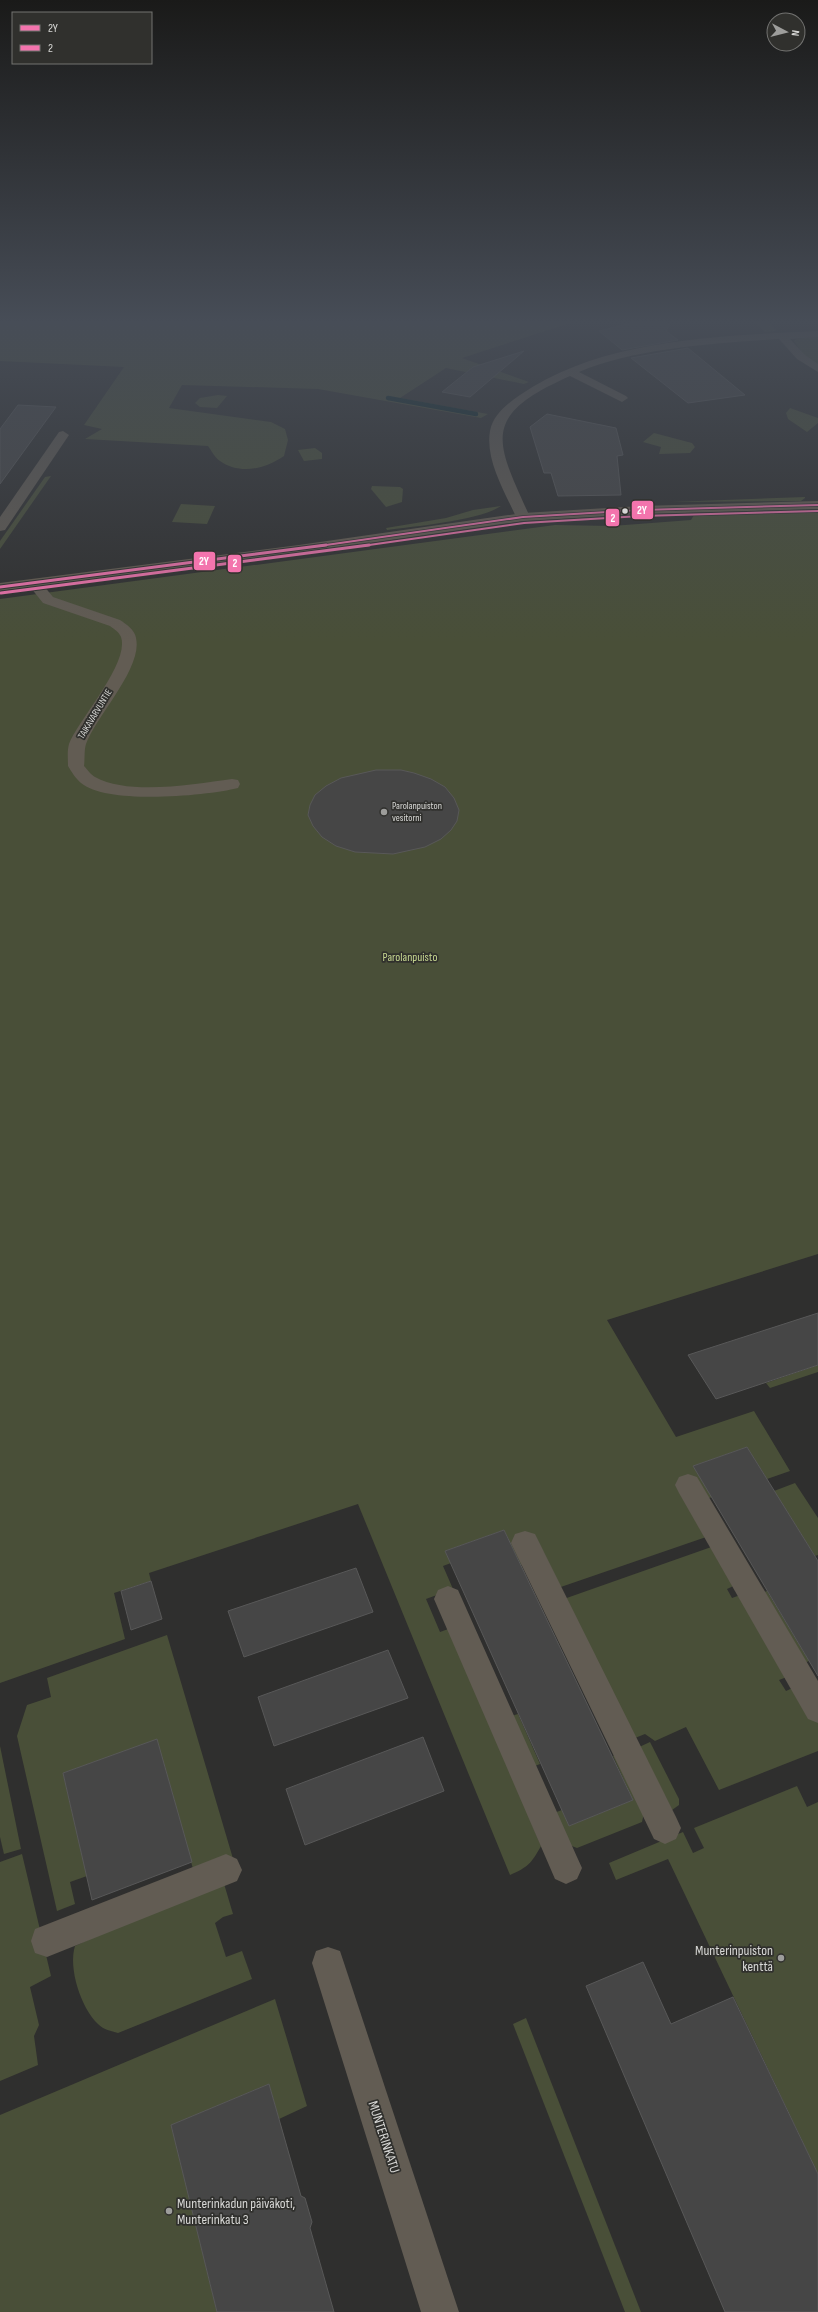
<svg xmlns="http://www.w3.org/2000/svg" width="818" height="2312" viewBox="0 0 818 2312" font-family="'Sofia Sans Condensed',sans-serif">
<rect width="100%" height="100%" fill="#2f2f2e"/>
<!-- green -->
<g fill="#494f38">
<path d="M 0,319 L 591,319 L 570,323 L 462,358 L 529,382 L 524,384 L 446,368 L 400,398 L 488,414 L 481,418 L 318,389 L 182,385 L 169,408 L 271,422 L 285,429 L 288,440 L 284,456 C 265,469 240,475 220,461 C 215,458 211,450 208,446 L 85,439 L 102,429 L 84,425 L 124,367 L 0,361 Z"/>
<path d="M 753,319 L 765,319 L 777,331 L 765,332 Z"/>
<path d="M 818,336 L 818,366 L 803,354 L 794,341 L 796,339 Z"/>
<path d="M 218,395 L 227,396 L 217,408 L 200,407 L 195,403 L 200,398 Z"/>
<path d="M 790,408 L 818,418 L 818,423 L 807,432 L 788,419 L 786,413 Z"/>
<path d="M 654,433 L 692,443 L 695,447 L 690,453 L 659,454 L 661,447 L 643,442 Z"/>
<path d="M 315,448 L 322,453 L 322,459 L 304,461 L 298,450 Z"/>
<path d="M 51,476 L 0,549 L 0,541 L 45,477 Z"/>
<path d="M 372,486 L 400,487 L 403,489 L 402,502 L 386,507 L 371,489 Z"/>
<path d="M 805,498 L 801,501 L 671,502 L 805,497 Z"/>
<path d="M 181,504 L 215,506 L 207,524 L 172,522 Z"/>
<path d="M 501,506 C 478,521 416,526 387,530 L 386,528 L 446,518 L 473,510 Z"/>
<path d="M 818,511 L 818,1254 L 607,1320 L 676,1437 L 754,1411 L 790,1471 L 767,1479 L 747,1447 L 693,1466 L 712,1497 L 702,1501 L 712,1535 L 555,1589 L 528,1562 L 521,1565 L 504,1530 L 445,1551 L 451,1563 L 443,1566 L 453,1589 L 426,1599 L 440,1632 L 451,1628 L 541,1846 C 531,1864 528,1867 510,1875 L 358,1504 L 149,1573 L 151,1581 L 114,1593 L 125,1639 L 0,1683 L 0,599 L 555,525 L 612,526 L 691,520 L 694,515 Z"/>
<path d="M 818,1365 L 818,1372 L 770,1388 L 766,1383 Z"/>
<path d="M 795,1483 L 818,1518 L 818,1555 L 815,1556 L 774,1491 Z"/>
<path d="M 717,1545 L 740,1583 L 727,1589 L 732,1598 L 746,1593 L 792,1675 L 779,1680 L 786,1691 L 799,1685 L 818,1718 L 818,1751 L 719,1790 L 686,1727 L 655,1741 L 645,1734 L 630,1740 L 561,1600 Z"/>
<path d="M 767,1591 L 809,1661 L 799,1665 L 758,1594 Z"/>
<path d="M 167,1635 L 234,1862 L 195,1876 L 157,1740 L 63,1773 L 87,1876 L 70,1882 L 75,1904 L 57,1911 L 17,1736 L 27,1705 L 51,1697 L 47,1678 Z"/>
<path d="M 518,1714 L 540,1764 L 530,1768 L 508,1717 Z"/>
<path d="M 650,1742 L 679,1799 L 679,1805 L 672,1810 L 635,1749 Z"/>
<path d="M 0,1746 L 21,1849 L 4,1854 L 0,1837 Z"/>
<path d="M 621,1753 L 646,1804 L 642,1822 L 577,1848 C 563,1844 558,1827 551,1814 L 562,1810 L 569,1826 L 633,1800 L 613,1756 Z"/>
<path d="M 797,1786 L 807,1807 L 818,1802 L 818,2174 L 668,1859 L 616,1880 L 609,1863 L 683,1832 L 693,1853 L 704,1848 L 694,1828 Z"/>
<path d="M 22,1854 L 51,1976 L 30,1987 L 39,2025 L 34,2036 L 38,2065 L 0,2081 L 0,1862 Z"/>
<path d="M 222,1877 L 233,1914 L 223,1917 L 215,1923 L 226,1957 L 242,1951 L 252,1979 L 118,2033 C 111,2031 104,2030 98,2024 C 81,2008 68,1968 75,1946 Z"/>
<path d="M 275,1999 L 307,2106 L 279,2119 L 269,2084 L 172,2125 L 217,2312 L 0,2312 L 0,2115 Z"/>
<path d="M 526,2018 L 641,2312 L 625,2312 L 513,2024 Z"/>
</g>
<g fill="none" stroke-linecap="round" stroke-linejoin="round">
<!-- stream -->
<path stroke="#042328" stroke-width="4.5" d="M 388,398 L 476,414"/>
</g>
<!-- building -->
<g fill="#464646" stroke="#585858">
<path d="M 647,319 L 655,319 L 670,324 L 666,331 L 678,340 L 622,350 L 599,331 Z"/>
<path d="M 688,348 L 745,395 L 688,403 L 631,358 Z"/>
<path d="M 524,351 L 470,397 L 442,392 L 473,367 Z"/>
<path d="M 18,405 L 56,407 L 0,484 L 0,429 Z"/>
<path d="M 547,414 L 616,428 L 623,455 L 617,456 L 621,495 L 558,496 L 551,473 L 544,473 L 530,427 Z"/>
<path d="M 376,770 L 401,770 L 414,773 L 431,779 L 445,787 L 454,798 L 459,810 L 457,821 L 451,830 L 441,839 L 425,847 L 393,854 L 355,852 L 336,846 L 322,837 L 313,826 L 308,815 L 310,805 L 315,795 L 326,786 L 341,778 Z"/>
<path d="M 818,1313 L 818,1365 L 716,1399 L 688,1355 Z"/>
<path d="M 747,1447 L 818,1561 L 818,1676 L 693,1466 Z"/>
<path d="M 504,1530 L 633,1800 L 569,1826 L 445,1551 Z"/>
<path d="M 356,1568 L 373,1612 L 244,1657 L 228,1611 Z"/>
<path d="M 151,1581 L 162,1619 L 131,1630 L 121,1591 Z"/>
<path d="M 388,1650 L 408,1698 L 274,1746 L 258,1697 Z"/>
<path d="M 423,1737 L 444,1791 L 305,1845 L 286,1789 Z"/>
<path d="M 157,1739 L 192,1862 L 92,1900 L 63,1773 Z"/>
<path d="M 643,1962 L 671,2024 L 733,1997 L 818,2174 L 818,2312 L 725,2312 L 586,1986 Z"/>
<path d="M 269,2084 L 301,2196 L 305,2198 L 312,2222 L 310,2228 L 334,2312 L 217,2312 L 171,2125 Z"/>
</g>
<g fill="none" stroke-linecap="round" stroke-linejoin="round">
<!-- street -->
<g fill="#625c53" fill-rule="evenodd">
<path d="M 818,331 L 818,337 L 790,339 L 805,355 L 818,364 L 818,372 L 797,359 L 779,339 C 719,343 634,348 579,372 L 626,396 L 628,398 L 622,402 L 570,376 C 480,416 495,440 530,517 L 523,521 L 516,517 C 505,492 485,460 490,431 C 493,415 507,404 520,395 C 602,338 721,336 818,331 Z"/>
<path d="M 63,431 L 69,435 L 5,530 L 0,531 L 0,517 L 59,432 Z"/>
<path d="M 34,579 L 39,580 L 53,597 L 120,620 C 126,624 135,630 136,638 C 143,668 96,716 86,744 C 84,750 85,759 84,766 C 87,769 91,775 95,777 C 130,796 194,784 232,779 L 238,780 L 240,784 L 238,788 C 206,796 107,805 81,783 C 76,779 71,771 68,766 C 68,759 67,751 69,744 C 78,720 130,663 121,637 C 119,632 114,629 110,626 L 43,603 L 27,583 Z"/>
<path d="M 688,1474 L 697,1477 L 818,1681 L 818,1723 L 808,1719 L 679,1493 L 675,1485 L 679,1477 Z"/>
<path d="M 525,1531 L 535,1534 L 676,1817 L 681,1828 L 676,1839 L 665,1844 L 654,1839 L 511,1543 L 515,1534 Z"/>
<path d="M 448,1586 L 458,1590 L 577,1857 L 582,1868 L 577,1879 L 566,1884 L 555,1879 L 434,1599 L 438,1590 Z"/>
<path d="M 226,1854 L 237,1859 L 242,1870 L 237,1881 L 47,1957 L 35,1953 L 31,1941 L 35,1929 Z"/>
<path d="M 328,1947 L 340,1951 L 344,1963 L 459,2312 L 421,2312 L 312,1963 L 316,1951 Z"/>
</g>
<!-- secondary -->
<path fill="#665d51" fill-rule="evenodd" d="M 818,501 L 818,509 L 641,514 L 523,521 L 299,553 L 0,591 L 0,583 L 299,545 L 523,513 L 641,506 Z"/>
<defs>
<path id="bus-1-far1" d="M 319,546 L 523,517 L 641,510 L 818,505"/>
<path id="bus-1" d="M 0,587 L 326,545"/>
<path id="bus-2-far1" d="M 362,546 L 524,523 L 641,516 L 818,511"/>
<path id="bus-2" d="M 1,593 L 369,545"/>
</defs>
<!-- bus-1-far1 casing -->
<use href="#bus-1-far1" stroke="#30302d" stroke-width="3.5"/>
<!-- bus-1 casing -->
<use href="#bus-1" stroke="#30302d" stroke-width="5"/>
<!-- bus-2-far1 casing -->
<use href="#bus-2-far1" stroke="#30302d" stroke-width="3.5"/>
<!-- bus-2 casing -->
<use href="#bus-2" stroke="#30302d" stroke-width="5"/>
<!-- bus-1-far1 -->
<use href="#bus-1-far1" stroke="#f374ad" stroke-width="2"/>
<!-- bus-1 -->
<use href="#bus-1" stroke="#f374ad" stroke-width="3"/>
<!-- bus-2-far1 -->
<use href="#bus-2-far1" stroke="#f374ad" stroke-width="2"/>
<!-- bus-2 -->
<use href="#bus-2" stroke="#f374ad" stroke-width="3"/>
</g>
<!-- sky -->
<linearGradient id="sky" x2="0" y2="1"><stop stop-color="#1a1a19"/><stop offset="0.5" stop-color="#474d57"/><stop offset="1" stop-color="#474d57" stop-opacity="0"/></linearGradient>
<rect width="818" height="643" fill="url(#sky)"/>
<!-- markers -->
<circle fill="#d8d8d6" stroke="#30302d" stroke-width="1.5" cx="625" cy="511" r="3.5"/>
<g fill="#9d9d9b" stroke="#30302d" stroke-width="1.5">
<circle cx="384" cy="812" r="4"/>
<circle cx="781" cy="1958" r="4"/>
<circle cx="169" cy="2211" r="4"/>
</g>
<g text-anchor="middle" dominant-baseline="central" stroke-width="3.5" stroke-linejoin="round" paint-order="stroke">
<!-- far-street labels -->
<g font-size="10" fill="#d8d8d6" stroke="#30302d">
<text transform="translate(95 714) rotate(-59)">TAIKAVARVUNTIE</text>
</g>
<!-- far-poi labels -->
<g font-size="10" fill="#d8d8d6" stroke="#30302d" text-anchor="start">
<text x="392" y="806">Parolanpuiston<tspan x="392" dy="12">vesitorni</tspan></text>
</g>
<!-- park labels -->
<g font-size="12" fill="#c8d991" stroke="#30302d">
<text x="410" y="957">Parolanpuisto</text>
</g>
<!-- near-poi labels -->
<g font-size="14" fill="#d8d8d6" stroke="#30302d" text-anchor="end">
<text x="773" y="1950">Munterinpuiston<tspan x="773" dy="16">kenttä</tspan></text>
<text x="177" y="2203" text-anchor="start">Munterinkadun päiväkoti,<tspan x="177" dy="16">Munterinkatu 3</tspan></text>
</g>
<!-- near-street labels -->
<g font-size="14" fill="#d8d8d6" stroke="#30302d">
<text transform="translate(384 2137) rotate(72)">MUNTERINKATU</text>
</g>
</g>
<g stroke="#30302d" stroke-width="1.5">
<rect x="631" y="500" width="23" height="20" rx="4" fill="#f374ad"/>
<rect x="605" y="508" width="15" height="19" rx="4" fill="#f374ad"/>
<rect x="193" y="551" width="23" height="20" rx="4" fill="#f374ad"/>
<rect x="227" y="554" width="15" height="19" rx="4" fill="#f374ad"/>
</g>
<g font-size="11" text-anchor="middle" font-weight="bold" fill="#fff">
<text x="642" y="514">2Y</text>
<text x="613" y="522">2</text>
<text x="204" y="565">2Y</text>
<text x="235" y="567">2</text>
</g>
<!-- legend -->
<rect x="12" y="12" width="140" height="52" fill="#30302d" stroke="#737371"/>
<rect x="20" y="25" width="20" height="6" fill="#f374ad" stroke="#737371"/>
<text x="48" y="32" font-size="12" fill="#d8d8d6">2Y</text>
<rect x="20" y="45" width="20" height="6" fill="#f374ad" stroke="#737371"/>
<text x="48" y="52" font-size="12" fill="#d8d8d6">2</text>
<!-- north arrow -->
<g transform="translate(786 32) rotate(97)"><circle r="19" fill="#30302d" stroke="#737371"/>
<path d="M0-3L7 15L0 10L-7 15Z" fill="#9d9d9b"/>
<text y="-6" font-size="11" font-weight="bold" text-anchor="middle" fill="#d8d8d6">N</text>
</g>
</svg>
